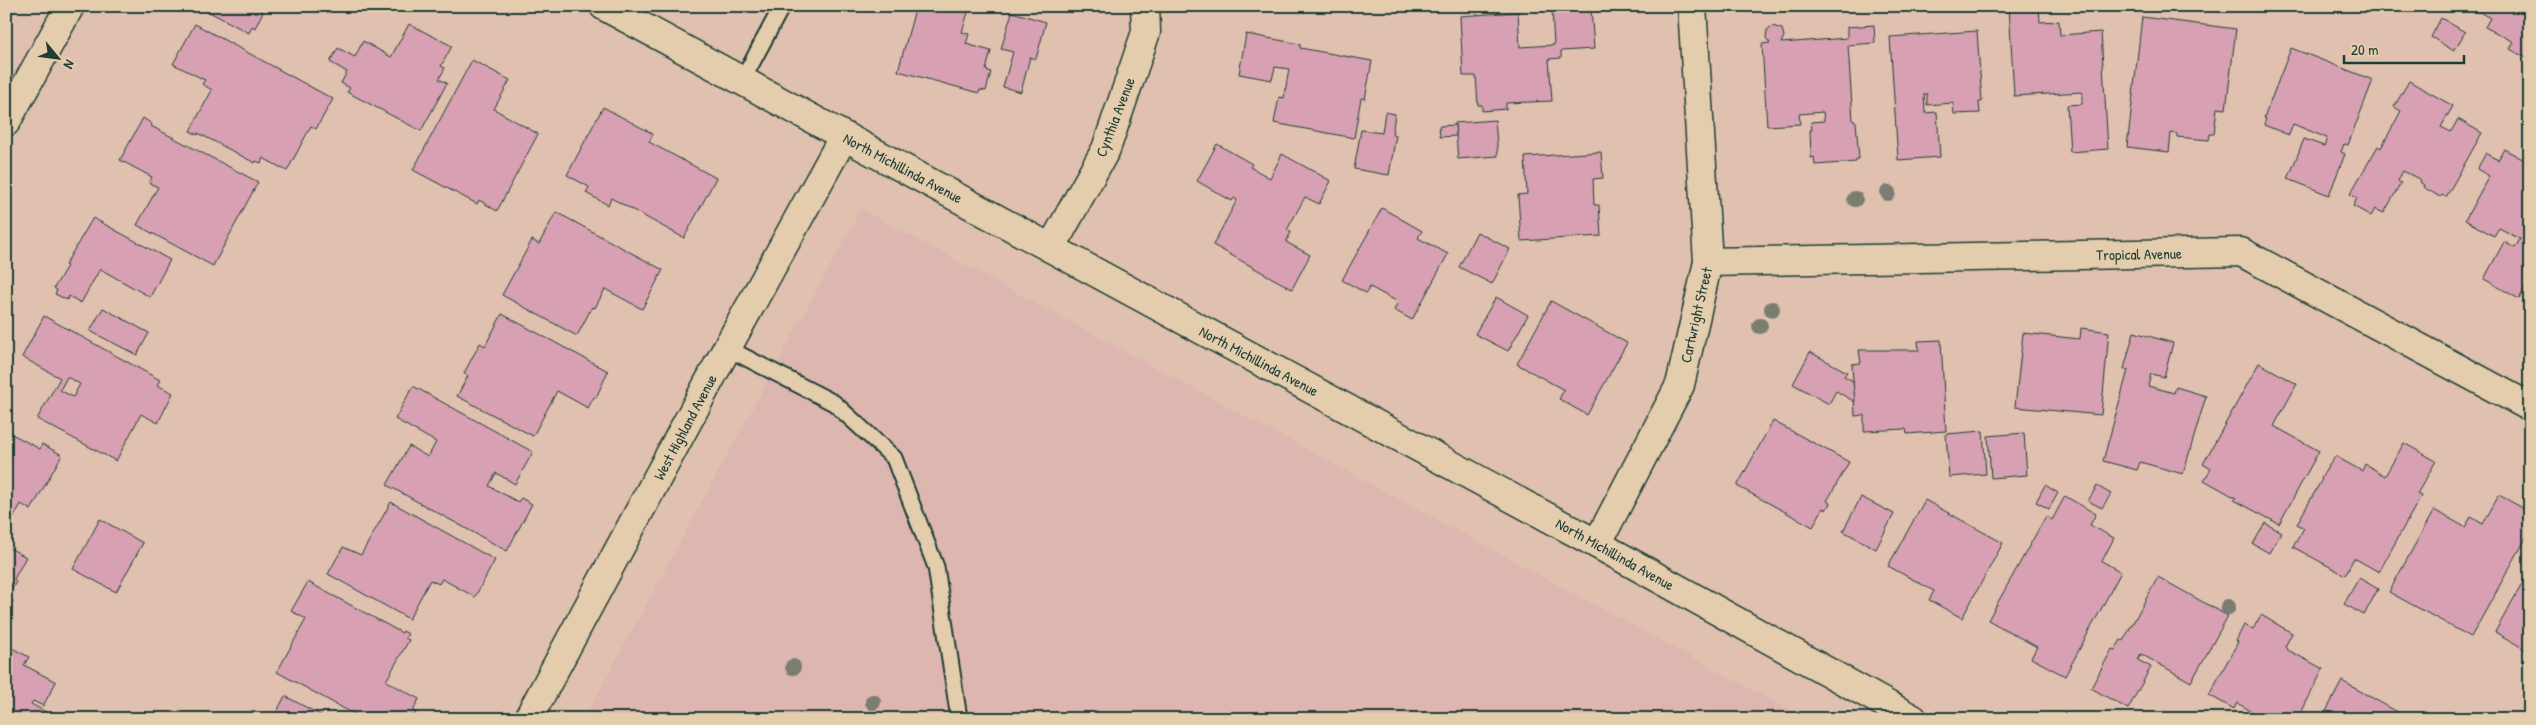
<svg xmlns="http://www.w3.org/2000/svg" width="2536" height="725" viewBox="0 0 2536 725" font-family="'Patrick Hand',sans-serif">
<rect width="100%" height="100%" fill="#e0c0af"/>
<filter id="ink" filterUnits="userSpaceOnUse"><feTurbulence type="fractalNoise" baseFrequency=".02" numOctaves="2"/><feDisplacementMap in="SourceGraphic" scale="10" xChannelSelector="R" yChannelSelector="G"/><feConvolveMatrix kernelMatrix="1 2 1 2 8 2 1 2 1" color-interpolation-filters="sRGB"/></filter>
<g filter="url(#ink)">
<!-- built -->
<path fill="#ddb6b0" d="M 861,209 L 1806,719 L 584,719 Z"/>
<!-- building -->
<g fill="#d7a0b3" stroke="#1f3d34" fill-rule="evenodd">
<path d="M 198,6 L 263,6 L 261,10 L 263,12 L 255,28 L 252,26 L 249,33 Z"/>
<path d="M 378,6 L 392,6 L 389,12 Z"/>
<path d="M 916,6 L 970,6 L 962,32 L 969,34 L 966,44 L 991,51 L 986,70 L 991,72 L 986,91 L 980,90 L 979,93 L 898,71 Z"/>
<path d="M 1236,6 L 1279,6 L 1279,7 L 1236,9 Z"/>
<path d="M 2009,6 L 2039,6 L 2040,22 L 2059,21 L 2060,35 L 2101,32 L 2108,149 L 2070,152 L 2067,105 L 2082,104 L 2082,92 L 2014,96 Z"/>
<path d="M 2469,6 L 2530,6 L 2530,60 L 2510,49 L 2514,42 L 2485,27 L 2490,18 Z"/>
<path d="M 1591,8 L 1594,49 L 1561,51 L 1561,58 L 1549,59 L 1552,101 L 1506,103 L 1506,109 L 1482,111 L 1482,105 L 1478,105 L 1476,76 L 1463,76 L 1460,16 L 1518,12 L 1520,47 L 1554,45 L 1552,10 Z"/>
<path d="M 1012,12 L 1046,22 L 1036,59 L 1030,57 L 1021,92 L 1003,87 L 1013,52 L 1001,49 Z"/>
<path d="M 2142,17 L 2236,29 L 2226,109 L 2217,108 L 2214,134 L 2210,134 L 2209,140 L 2177,137 L 2177,134 L 2171,133 L 2169,152 L 2127,147 Z"/>
<path d="M 2441,18 L 2465,32 L 2454,51 L 2431,37 Z"/>
<path d="M 195,24 L 333,99 L 316,129 L 311,126 L 287,171 L 263,158 L 261,163 L 256,161 L 255,163 L 198,133 L 198,135 L 190,131 L 212,90 L 202,84 L 205,80 L 173,64 Z"/>
<path d="M 409,24 L 452,46 L 441,66 L 445,68 L 439,79 L 447,83 L 421,131 L 347,92 L 350,88 L 341,83 L 347,72 L 330,62 L 338,48 L 355,57 L 363,41 L 391,57 Z"/>
<path d="M 1874,25 L 1875,43 L 1848,45 L 1853,121 L 1856,122 L 1859,159 L 1856,159 L 1856,162 L 1815,165 L 1814,157 L 1811,158 L 1810,130 L 1812,130 L 1811,122 L 1824,121 L 1823,112 L 1799,114 L 1800,124 L 1767,126 L 1762,44 L 1770,43 L 1766,38 L 1767,30 L 1772,26 L 1782,29 L 1784,36 L 1781,43 L 1847,38 L 1847,27 Z"/>
<path d="M 1977,31 L 1982,102 L 1979,102 L 1980,113 L 1954,114 L 1953,103 L 1927,105 L 1927,94 L 1924,94 L 1925,113 L 1937,112 L 1940,157 L 1898,160 L 1890,37 Z"/>
<path d="M 1246,34 L 1300,44 L 1300,48 L 1372,61 L 1365,99 L 1361,98 L 1354,138 L 1274,123 L 1279,97 L 1284,98 L 1289,69 L 1275,67 L 1272,80 L 1239,74 Z"/>
<path d="M 2291,48 L 2373,80 L 2348,145 L 2344,144 L 2341,152 L 2345,154 L 2329,195 L 2288,179 L 2304,139 L 2324,146 L 2327,138 L 2293,124 L 2289,135 L 2264,125 L 2266,118 L 2264,118 Z"/>
<path d="M 472,60 L 510,80 L 494,109 L 538,134 L 497,211 L 479,200 L 477,204 L 413,170 Z"/>
<path d="M 2409,81 L 2453,106 L 2441,127 L 2451,132 L 2458,119 L 2482,133 L 2446,197 L 2442,195 L 2440,197 L 2423,187 L 2424,185 L 2420,182 L 2421,180 L 2403,171 L 2398,181 L 2401,183 L 2384,213 L 2375,209 L 2371,216 L 2353,206 L 2357,198 L 2350,194 L 2378,146 L 2381,148 L 2401,111 L 2394,107 Z"/>
<path d="M 603,107 L 653,134 L 649,142 L 716,178 L 684,238 L 611,198 L 608,205 L 586,193 L 589,187 L 567,175 Z"/>
<path d="M 1385,112 L 1395,114 L 1392,135 L 1396,135 L 1389,175 L 1354,169 L 1361,130 L 1382,133 Z"/>
<path d="M 143,118 L 152,124 L 151,126 L 258,182 L 213,266 L 137,225 L 158,187 L 149,183 L 152,177 L 120,160 Z"/>
<path d="M 1495,120 L 1498,156 L 1458,159 L 1455,123 Z"/>
<path d="M 1455,125 L 1456,136 L 1440,137 L 1439,126 Z"/>
<path d="M 1217,144 L 1252,164 L 1250,167 L 1270,178 L 1282,154 L 1331,181 L 1319,204 L 1305,197 L 1287,230 L 1291,232 L 1286,242 L 1310,255 L 1292,289 L 1213,245 L 1237,200 L 1234,198 L 1232,201 L 1197,181 Z"/>
<path d="M 2504,149 L 2530,163 L 2530,280 L 2519,299 L 2484,279 L 2504,242 L 2515,248 L 2520,239 L 2499,228 L 2494,236 L 2465,220 L 2489,176 L 2477,169 L 2486,153 L 2498,160 Z"/>
<path d="M 1601,152 L 1603,178 L 1593,179 L 1594,205 L 1599,205 L 1601,236 L 1521,241 L 1518,195 L 1527,194 L 1525,157 Z"/>
<path d="M 1382,208 L 1422,231 L 1418,238 L 1448,254 L 1412,320 L 1394,310 L 1398,302 L 1370,287 L 1366,293 L 1342,280 Z"/>
<path d="M 556,212 L 663,270 L 642,309 L 605,289 L 595,308 L 592,307 L 577,336 L 502,295 L 532,240 L 539,244 Z"/>
<path d="M 93,218 L 170,260 L 150,297 L 100,269 L 81,303 L 69,296 L 67,300 L 55,294 L 57,290 L 54,288 L 67,266 L 65,265 Z"/>
<path d="M 1477,232 L 1510,249 L 1492,284 L 1459,267 Z"/>
<path d="M 1496,297 L 1528,315 L 1508,351 L 1475,334 Z"/>
<path d="M 1551,301 L 1627,343 L 1587,415 L 1559,399 L 1564,390 L 1517,364 Z"/>
<path d="M 103,308 L 149,333 L 137,355 L 90,331 Z"/>
<path d="M 502,314 L 608,371 L 596,398 L 594,397 L 588,408 L 557,391 L 533,436 L 457,396 L 468,376 L 464,373 L 480,343 L 485,346 Z"/>
<path d="M 44,316 L 160,380 L 157,385 L 173,393 L 158,423 L 141,414 L 116,461 L 37,419 L 60,378 L 22,357 ZM 67,377 L 80,384 L 73,397 L 60,390 Z"/>
<path d="M 2081,328 L 2109,332 L 2101,415 L 2015,407 L 2023,333 L 2080,339 Z"/>
<path d="M 2134,332 L 2173,343 L 2164,377 L 2151,374 L 2148,386 L 2174,393 L 2176,387 L 2206,396 L 2183,474 L 2140,462 L 2137,470 L 2103,461 L 2128,370 L 2124,369 Z"/>
<path d="M 1941,340 L 1946,431 L 1907,434 L 1906,429 L 1864,431 L 1864,415 L 1855,416 L 1853,381 L 1852,364 L 1861,363 L 1859,350 L 1919,350 L 1918,341 Z"/>
<path d="M 1810,352 L 1847,372 L 1844,376 L 1853,381 L 1855,402 L 1836,391 L 1829,404 L 1793,384 Z"/>
<path d="M 2259,363 L 2297,384 L 2274,426 L 2319,451 L 2279,524 L 2234,500 L 2236,498 L 2204,480 L 2211,469 L 2203,464 Z"/>
<path d="M 413,386 L 533,452 L 515,484 L 496,473 L 489,486 L 518,502 L 521,498 L 532,504 L 507,551 L 387,485 L 409,446 L 428,457 L 436,442 L 395,419 Z"/>
<path d="M 1773,421 L 1849,462 L 1827,501 L 1830,503 L 1826,510 L 1823,508 L 1813,527 L 1737,486 Z"/>
<path d="M 6,431 L 40,449 L 42,444 L 62,455 L 31,510 L 21,504 L 12,520 L 6,517 Z"/>
<path d="M 1983,431 L 1986,474 L 1949,477 L 1946,434 Z"/>
<path d="M 2024,433 L 2027,475 L 1991,478 L 1988,436 Z"/>
<path d="M 2404,443 L 2436,461 L 2417,494 L 2421,496 L 2379,572 L 2354,558 L 2345,575 L 2293,547 L 2304,528 L 2297,524 L 2322,479 L 2321,478 L 2335,456 L 2362,471 L 2365,464 L 2385,476 Z"/>
<path d="M 2045,485 L 2058,493 L 2049,509 L 2036,502 Z"/>
<path d="M 2097,486 L 2111,494 L 2102,508 L 2088,501 Z"/>
<path d="M 2499,495 L 2530,512 L 2530,531 L 2471,637 L 2389,592 L 2434,510 L 2465,527 L 2471,517 L 2483,524 Z"/>
<path d="M 2065,496 L 2096,514 L 2090,525 L 2114,538 L 2102,561 L 2121,572 L 2065,676 L 2031,658 L 2037,647 L 1988,620 L 2046,516 L 2052,520 Z"/>
<path d="M 1861,497 L 1894,514 L 1876,549 L 1843,531 Z"/>
<path d="M 1925,500 L 2003,543 L 1962,618 L 1929,600 L 1934,591 L 1888,566 Z"/>
<path d="M 391,502 L 495,560 L 475,597 L 442,579 L 439,584 L 430,580 L 409,619 L 328,574 L 343,547 L 361,555 Z"/>
<path d="M 100,519 L 143,543 L 116,592 L 73,569 Z"/>
<path d="M 2265,523 L 2281,532 L 2269,553 L 2253,544 Z"/>
<path d="M 6,546 L 26,557 L 14,579 L 16,582 L 10,593 L 6,594 Z"/>
<path d="M 2530,570 L 2530,652 L 2495,632 Z"/>
<path d="M 2158,577 L 2228,616 L 2191,682 L 2141,654 L 2138,660 L 2151,667 L 2128,709 L 2091,688 L 2112,649 L 2115,650 L 2121,640 L 2123,641 Z"/>
<path d="M 2359,578 L 2378,589 L 2364,615 L 2344,604 Z"/>
<path d="M 308,582 L 402,633 L 403,631 L 408,634 L 405,638 L 409,640 L 386,681 L 419,699 L 413,711 L 416,713 L 413,719 L 363,719 L 277,672 L 306,619 L 291,611 Z"/>
<path d="M 6,597 L 13,601 L 6,614 Z"/>
<path d="M 2261,615 L 2292,633 L 2285,647 L 2288,650 L 2323,669 L 2298,719 L 2265,719 L 2237,703 L 2234,709 L 2209,695 L 2238,642 L 2236,641 L 2244,625 L 2253,629 Z"/>
<path d="M 12,648 L 29,657 L 24,665 L 56,682 L 43,706 L 33,701 L 31,704 L 59,719 L 6,719 L 6,655 L 8,656 Z"/>
<path d="M 2342,681 L 2410,719 L 2322,719 Z"/>
<path d="M 285,696 L 328,719 L 273,719 Z"/>
</g>
<g fill="none" stroke-linecap="round" stroke-linejoin="round">
<defs>
<g id="lane">
<path d="M 742,81 L 782,6"/>
<path d="M 727,348 L 834,403 L 894,458 L 936,567 L 958,712 L 961,719"/>
</g>
<g id="street">
<path d="M 6,122 L 70,6"/>
<path d="M 1051,248 L 1106,149 L 1146,32 L 1145,6"/>
<path d="M 1708,262 L 2241,252 L 2530,407"/>
<path d="M 1597,544 L 1680,385 L 1708,262 L 1692,6"/>
<path d="M 528,719 L 727,348 L 844,136"/>
</g>
<path id="secondary" d="M 604,6 L 1597,544 L 1913,719"/>
</defs>
<!-- lane casing -->
<use href="#lane" stroke="#1f3d34" stroke-width="19"/>
<!-- street casing -->
<use href="#street" stroke="#1f3d34" stroke-width="31"/>
<!-- secondary casing -->
<use href="#secondary" stroke="#1f3d34" stroke-width="31"/>
<!-- lane -->
<use href="#lane" stroke="#e4cdad" stroke-width="15"/>
<!-- street -->
<use href="#street" stroke="#e4cdad" stroke-width="28"/>
<!-- secondary -->
<use href="#secondary" stroke="#e4cdad" stroke-width="28"/>
</g>
<!-- trees -->
<g fill="#7a7d6f">
<circle cx="1888" cy="193" r="8"/>
<circle cx="1855" cy="199" r="8"/>
<circle cx="1772" cy="309" r="8"/>
<circle cx="1760" cy="326" r="8"/>
<circle cx="2228" cy="607" r="8"/>
<circle cx="793" cy="667" r="8"/>
<circle cx="873" cy="702" r="8"/>
</g>
</g>
<g text-anchor="middle" dominant-baseline="central" stroke-width="4.5" stroke-linejoin="round" paint-order="stroke">
<!-- street labels -->
<g font-size="15" fill="#1f3d34" stroke="#e4cdad">
<text transform="translate(1115 117) rotate(-69)">Cynthia Avenue</text>
<text transform="translate(903 168) rotate(28)">North Michillinda Avenue</text>
<text transform="translate(2139 254) rotate(-1)">Tropical Avenue</text>
<text transform="translate(1696 315) rotate(-77)">Cartwright Street</text>
<text transform="translate(1259 361) rotate(28)">North Michillinda Avenue</text>
<text transform="translate(685 427) rotate(-62)">West Highland Avenue</text>
<text transform="translate(1615 554) rotate(29)">North Michillinda Avenue</text>
</g>
</g>
<!-- margin -->
<rect width="2536" height="725" fill="none" stroke="#e4cdad" stroke-width="25"/>
<rect x="12" y="12" width="2511" height="700" fill="none" stroke="#1f3d34" stroke-width="2" filter="url(#ink)"/>
<!-- north arrow -->
<g transform="translate(58 58) rotate(119)" stroke="#e4cdad" stroke-width="4" paint-order="stroke">
<path d="M0-4L9 19L0 12L-9 19Z" fill="#1f3d34"/>
<text y="-8" font-size="14" font-weight="bold" text-anchor="middle" fill="#1f3d34">N</text>
</g>
<!-- scale -->
<path d="M2344 55v8h120v-8" fill="none" stroke="#1f3d34" stroke-width="2.5"/>
<text x="2351" y="55" font-size="15" fill="#1f3d34" stroke="#e4cdad" stroke-width="4" paint-order="stroke">20 m</text>
</svg>
